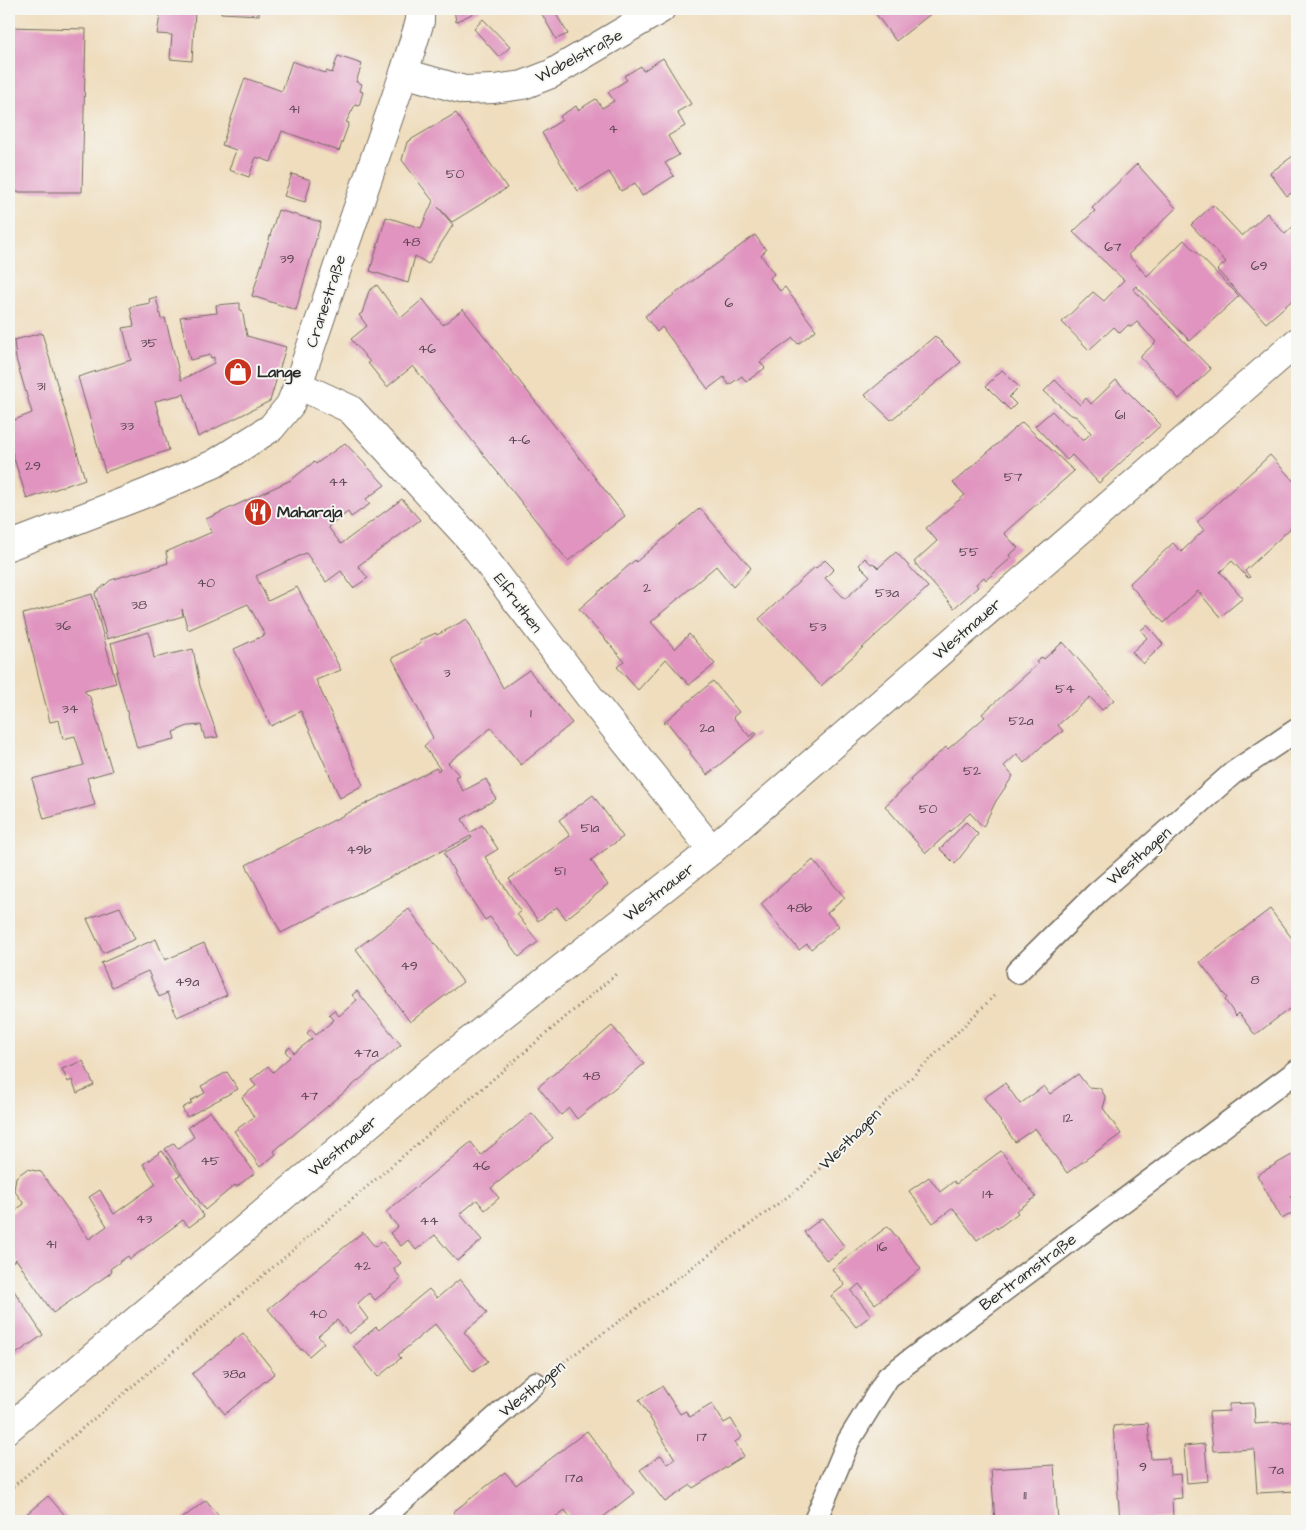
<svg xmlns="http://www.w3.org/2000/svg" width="1306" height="1530" viewBox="0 0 1306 1530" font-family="'Architects Daughter',sans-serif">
<rect width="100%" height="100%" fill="#f6f6f2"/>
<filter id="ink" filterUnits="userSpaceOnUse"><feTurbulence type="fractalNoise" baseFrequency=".02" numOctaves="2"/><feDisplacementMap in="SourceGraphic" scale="10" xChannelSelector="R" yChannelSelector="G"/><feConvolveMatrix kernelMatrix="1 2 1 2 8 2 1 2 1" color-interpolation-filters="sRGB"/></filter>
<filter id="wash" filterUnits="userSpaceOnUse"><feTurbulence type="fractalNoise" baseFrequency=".0096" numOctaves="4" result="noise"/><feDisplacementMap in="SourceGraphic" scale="20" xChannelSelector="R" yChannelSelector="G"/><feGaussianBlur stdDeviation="1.12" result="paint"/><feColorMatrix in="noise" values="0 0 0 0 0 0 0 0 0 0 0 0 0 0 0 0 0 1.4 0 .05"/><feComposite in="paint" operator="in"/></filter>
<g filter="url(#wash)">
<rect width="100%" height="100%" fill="#efddbd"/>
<g id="blocks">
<!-- building -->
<g fill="#e094bf">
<path d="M 161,9 L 195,11 L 192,61 L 170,59 L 172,35 L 157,34 Z"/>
<path d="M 221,9 L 259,9 L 259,15 L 221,13 Z"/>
<path d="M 454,9 L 481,9 L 456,22 Z"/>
<path d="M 539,9 L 553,9 L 568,34 L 556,39 Z"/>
<path d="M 872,9 L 937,9 L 896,41 Z"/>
<path d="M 483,19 L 510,47 L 499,57 L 474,29 Z"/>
<path d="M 9,27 L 86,29 L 82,192 L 9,192 Z"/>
<path d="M 338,56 L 362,64 L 356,82 L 362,84 L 360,91 L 363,92 L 359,106 L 355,105 L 346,122 L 349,123 L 339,151 L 282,131 L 271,162 L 256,157 L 249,177 L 229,170 L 236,150 L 222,145 L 245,78 L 282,91 L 292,61 L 325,73 L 326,71 L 332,73 Z"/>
<path d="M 663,58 L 691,104 L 677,112 L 685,126 L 668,136 L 679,155 L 665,163 L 674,176 L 642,196 L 635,183 L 621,191 L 609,172 L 578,191 L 542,133 L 562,120 L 560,116 L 576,106 L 578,110 L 596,99 L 602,108 L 614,101 L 608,92 L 627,80 L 624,76 L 641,66 L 643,71 Z"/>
<path d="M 456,113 L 507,188 L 452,222 L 438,207 L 453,225 L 428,264 L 415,256 L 408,283 L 370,271 L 386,217 L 421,228 L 433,201 L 402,160 L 407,142 Z"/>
<path d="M 1297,153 L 1297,189 L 1287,196 L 1270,173 Z"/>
<path d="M 1137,164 L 1176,208 L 1128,255 L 1147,276 L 1184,240 L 1239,296 L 1190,341 L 1136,286 L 1133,289 L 1211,369 L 1179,399 L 1140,357 L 1156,342 L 1137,322 L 1131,327 L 1128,325 L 1120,333 L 1114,327 L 1089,350 L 1062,322 L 1093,292 L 1104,301 L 1124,280 L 1073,232 L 1095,211 L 1092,208 Z"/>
<path d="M 292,174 L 311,180 L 305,202 L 284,196 Z"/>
<path d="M 1213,205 L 1242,236 L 1267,213 L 1285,234 L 1297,223 L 1297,296 L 1266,323 L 1217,270 L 1226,262 L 1191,225 Z"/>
<path d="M 278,210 L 321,222 L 296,310 L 252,296 Z"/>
<path d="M 755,235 L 766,250 L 761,255 L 774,274 L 770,278 L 780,291 L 785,287 L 816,330 L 798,344 L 793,338 L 760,362 L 765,368 L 746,382 L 742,376 L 729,385 L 724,377 L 708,389 L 662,327 L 657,332 L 645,316 Z"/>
<path d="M 377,285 L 401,318 L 423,299 L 443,325 L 463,309 L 625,516 L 568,561 L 413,366 L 387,387 L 368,363 L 370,362 L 351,339 L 367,326 L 359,315 L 362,313 L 369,291 Z"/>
<path d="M 156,297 L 161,319 L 165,318 L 181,380 L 214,363 L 214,357 L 211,358 L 210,355 L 190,360 L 180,317 L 217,313 L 216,305 L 240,303 L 240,310 L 242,310 L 247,336 L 286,347 L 270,401 L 198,437 L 184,394 L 155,401 L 169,450 L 105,472 L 78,377 L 131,360 L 123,328 L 134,326 L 130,307 L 150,303 L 149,299 Z"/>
<path d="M 42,333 L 85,479 L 27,499 L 9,443 L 9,422 L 32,413 L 16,359 L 14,340 Z"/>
<path d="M 935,336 L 961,362 L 891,420 L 865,395 Z"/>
<path d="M 1002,370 L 1019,387 L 1009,397 L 1016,404 L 1010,410 L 986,386 Z"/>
<path d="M 1055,380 L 1080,405 L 1086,398 L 1091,404 L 1116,380 L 1161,425 L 1099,483 L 1072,455 L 1067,460 L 1035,426 L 1052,411 L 1064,424 L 1066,423 L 1083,441 L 1091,433 L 1077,417 L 1069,414 L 1044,391 Z"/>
<path d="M 1022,422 L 1074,471 L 1004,533 L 1018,548 L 1009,555 L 1011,558 L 986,580 L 984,577 L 976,584 L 978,587 L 954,608 L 914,562 L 937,541 L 926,528 L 965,495 L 953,483 Z"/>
<path d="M 345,443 L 385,485 L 366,499 L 370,504 L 351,517 L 348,512 L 328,527 L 341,544 L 402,499 L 420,520 L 358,566 L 368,578 L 353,588 L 341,571 L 326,582 L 306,553 L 256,576 L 268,601 L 297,587 L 341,670 L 316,680 L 363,785 L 340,798 L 301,711 L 271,726 L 234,649 L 265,635 L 248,604 L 188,630 L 182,609 L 183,616 L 107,639 L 95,593 L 111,580 L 168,563 L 166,552 L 212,532 L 206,519 L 291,480 L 314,462 L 316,464 Z"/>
<path d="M 1270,455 L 1297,485 L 1297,522 L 1245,571 L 1250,577 L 1248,578 L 1232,561 L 1220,572 L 1243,598 L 1220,617 L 1198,591 L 1164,623 L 1129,584 L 1173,543 L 1181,552 L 1204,530 L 1197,522 Z"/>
<path d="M 700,508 L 751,568 L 733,587 L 716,566 L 651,622 L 675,649 L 689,634 L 715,664 L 689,685 L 666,659 L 638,690 L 617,667 L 624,661 L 579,609 L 635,560 L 636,562 Z"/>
<path d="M 896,552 L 928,587 L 821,686 L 759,619 L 815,567 L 816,568 L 825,560 L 834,569 L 825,578 L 845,599 L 870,576 L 859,565 L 865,558 L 871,564 L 873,563 L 878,568 Z"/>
<path d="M 92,594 L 116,683 L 84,691 L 90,697 L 112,771 L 87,778 L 95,805 L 44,819 L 32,779 L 84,765 L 75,736 L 63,739 L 59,720 L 50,722 L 23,614 Z"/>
<path d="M 467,619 L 503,688 L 529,670 L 572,723 L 521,765 L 491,728 L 448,763 L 459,775 L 455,777 L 463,791 L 486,779 L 496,799 L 462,819 L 470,833 L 482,825 L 498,849 L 485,857 L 521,912 L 517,914 L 538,942 L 519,957 L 490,917 L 485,920 L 458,879 L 444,853 L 472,838 L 471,836 L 281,933 L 246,865 L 436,768 L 438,771 L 440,769 L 424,746 L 433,738 L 392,658 L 421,643 L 420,640 L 436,633 L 437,635 Z"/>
<path d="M 1147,625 L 1163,644 L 1143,664 L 1132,652 L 1147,638 L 1141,630 Z"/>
<path d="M 149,632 L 154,658 L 193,649 L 200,686 L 218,737 L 205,739 L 201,725 L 188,726 L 173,732 L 175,739 L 137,748 L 116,672 L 118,671 L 111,643 Z"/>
<path d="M 1063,642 L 1114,700 L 1102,710 L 1090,697 L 1058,725 L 1063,731 L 1043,745 L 1024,763 L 1017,754 L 1004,766 L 1013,776 L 996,801 L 983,827 L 970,813 L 926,853 L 885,806 L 911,782 L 910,780 L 928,763 L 946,747 L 948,749 L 985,717 L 982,714 L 1038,664 L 1036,662 L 1042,657 L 1044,659 Z"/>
<path d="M 713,681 L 739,712 L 733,717 L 750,737 L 756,732 L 757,734 L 707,775 L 690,753 L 691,752 L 667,722 L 665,724 L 663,723 Z"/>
<path d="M 593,795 L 623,837 L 591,860 L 608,885 L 566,919 L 557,907 L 538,921 L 509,879 L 570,836 L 559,820 Z"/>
<path d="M 966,822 L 978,834 L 955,864 L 940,849 Z"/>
<path d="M 813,860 L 845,898 L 827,913 L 839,926 L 811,949 L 807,944 L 799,950 L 761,904 L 795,874 L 796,875 Z"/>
<path d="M 120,907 L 135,939 L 103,953 L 87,919 Z"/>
<path d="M 409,909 L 463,982 L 410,1022 L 356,949 Z"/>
<path d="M 1270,909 L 1297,945 L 1297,1003 L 1255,1035 L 1239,1013 L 1236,1016 L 1225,1000 L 1227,998 L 1200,962 Z"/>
<path d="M 156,939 L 165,960 L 204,943 L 227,995 L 177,1017 L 167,993 L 159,997 L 148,971 L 112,987 L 101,963 Z"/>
<path d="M 357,991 L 401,1045 L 274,1151 L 276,1154 L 260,1167 L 234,1131 L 254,1117 L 242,1097 L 256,1086 L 251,1080 L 268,1066 L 273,1072 L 290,1057 L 285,1051 L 290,1047 L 294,1053 L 312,1039 L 307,1033 L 311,1029 L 316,1035 L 334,1020 L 329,1014 L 334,1010 L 339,1016 L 357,1000 L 352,995 Z"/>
<path d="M 612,1026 L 644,1064 L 577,1119 L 569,1108 L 561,1115 L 538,1087 Z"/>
<path d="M 83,1061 L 94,1085 L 77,1093 L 72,1080 L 68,1082 L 62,1069 Z"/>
<path d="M 227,1072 L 238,1089 L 187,1117 L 182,1108 L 192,1103 L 190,1101 L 205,1093 L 201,1086 Z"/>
<path d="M 1078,1074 L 1088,1087 L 1100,1088 L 1106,1098 L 1103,1108 L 1121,1134 L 1067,1173 L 1035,1128 L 1015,1142 L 984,1098 L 1005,1083 L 1020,1104 L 1044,1086 L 1050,1094 Z"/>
<path d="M 210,1111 L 255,1173 L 236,1187 L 235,1185 L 205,1210 L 165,1149 L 174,1143 L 178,1149 L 194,1137 L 188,1127 Z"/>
<path d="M 532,1113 L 553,1138 L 491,1188 L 499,1198 L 485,1210 L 477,1200 L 460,1214 L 482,1240 L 457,1261 L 435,1235 L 416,1250 L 408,1240 L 401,1246 L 390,1233 L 398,1227 L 386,1212 L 471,1142 L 481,1155 Z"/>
<path d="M 162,1151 L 180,1175 L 176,1177 L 204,1216 L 189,1227 L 183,1220 L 130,1259 L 128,1256 L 110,1269 L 112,1272 L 53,1313 L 16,1259 L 9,1265 L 9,1215 L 24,1204 L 14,1190 L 16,1177 L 27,1169 L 41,1172 L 89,1239 L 107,1226 L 89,1197 L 100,1190 L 114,1214 L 156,1184 L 143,1164 Z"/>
<path d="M 1001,1151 L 1036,1197 L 1016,1211 L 1018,1213 L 997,1229 L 996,1227 L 977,1240 L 953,1208 L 933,1223 L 909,1191 L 929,1177 L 940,1192 L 954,1181 L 956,1184 Z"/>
<path d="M 1297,1152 L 1297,1192 L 1290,1196 L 1297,1210 L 1282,1219 L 1257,1175 Z"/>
<path d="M 822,1218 L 845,1247 L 827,1261 L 804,1232 Z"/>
<path d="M 888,1226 L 921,1269 L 875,1304 L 859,1284 L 851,1291 L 871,1315 L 856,1327 L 831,1296 L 845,1285 L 832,1269 Z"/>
<path d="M 363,1232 L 375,1247 L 382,1241 L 401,1263 L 394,1269 L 401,1279 L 375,1300 L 369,1293 L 357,1304 L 368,1319 L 349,1334 L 337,1320 L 318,1336 L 324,1343 L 309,1356 L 303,1349 L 301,1350 L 268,1309 Z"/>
<path d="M 460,1279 L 487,1313 L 464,1332 L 488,1361 L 473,1372 L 435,1324 L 398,1355 L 401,1358 L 378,1377 L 353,1346 L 376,1327 L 379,1330 L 429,1289 L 437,1298 Z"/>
<path d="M 9,1283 L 43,1335 L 9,1359 Z"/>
<path d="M 243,1333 L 275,1373 L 225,1414 L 192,1374 Z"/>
<path d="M 662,1386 L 680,1414 L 686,1411 L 690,1417 L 712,1404 L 724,1423 L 731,1419 L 742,1437 L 735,1442 L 744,1456 L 693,1488 L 691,1485 L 665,1502 L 640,1470 L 661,1455 L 667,1464 L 675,1459 L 639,1400 Z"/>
<path d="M 1254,1403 L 1255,1424 L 1297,1421 L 1297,1491 L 1257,1493 L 1254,1449 L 1213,1451 L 1209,1412 L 1229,1411 L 1229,1404 Z"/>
<path d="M 1148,1423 L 1151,1459 L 1169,1458 L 1170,1475 L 1180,1474 L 1182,1498 L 1172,1499 L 1173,1518 L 1120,1521 L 1113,1426 Z"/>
<path d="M 587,1431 L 634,1493 L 598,1521 L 573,1521 L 565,1510 L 550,1521 L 460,1521 L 453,1512 L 505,1472 L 516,1485 Z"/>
<path d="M 1205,1444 L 1208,1481 L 1187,1483 L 1184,1446 Z"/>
<path d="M 1054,1465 L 1058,1521 L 995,1521 L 991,1469 Z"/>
<path d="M 48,1496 L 70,1521 L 18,1521 Z"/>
<path d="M 206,1500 L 223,1521 L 179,1521 Z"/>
</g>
</g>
</g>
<g filter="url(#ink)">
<use href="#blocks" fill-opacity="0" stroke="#70695e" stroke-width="1"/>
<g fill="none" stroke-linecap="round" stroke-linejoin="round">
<defs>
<g id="service">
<path d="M 1017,972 L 1097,893 L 1233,773 L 1297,730"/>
<path d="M 379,1521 L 535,1383"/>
<path d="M 815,1521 L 849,1440 L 888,1377 L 1297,1071"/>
</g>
<g id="minor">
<path d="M 404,73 L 464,90 L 494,89 L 523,85 L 551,74 L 661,9"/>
<path d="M 298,385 L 350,409 L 469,538 L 592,700 L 712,850"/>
<path d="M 9,546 L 144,494 L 214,464 L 271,428 L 290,405 L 298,385 L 346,242 L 404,73 L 420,21 L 420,9"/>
<path d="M 9,1428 L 434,1069 L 712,850 L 1297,342"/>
</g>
</defs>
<!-- service casing -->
<use href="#service" stroke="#70695e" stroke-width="25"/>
<!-- minor casing -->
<use href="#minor" stroke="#70695e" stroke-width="30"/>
<!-- path -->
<g stroke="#70695e" stroke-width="3" stroke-dasharray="1 4" stroke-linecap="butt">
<path d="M 560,1365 L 802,1186 L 996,994"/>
<path d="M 9,1490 L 197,1332 L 616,974"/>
</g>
<!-- service -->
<use href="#service" stroke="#fff" stroke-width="22"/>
<!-- minor -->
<use href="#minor" stroke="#fff" stroke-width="28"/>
</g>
</g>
<!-- icons -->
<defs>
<symbol id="shop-disc" viewBox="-11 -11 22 22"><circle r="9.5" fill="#c8321e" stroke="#f6f6f2"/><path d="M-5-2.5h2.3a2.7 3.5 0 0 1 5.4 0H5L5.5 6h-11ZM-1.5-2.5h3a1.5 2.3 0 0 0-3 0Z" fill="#fff"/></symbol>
<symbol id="restaurant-disc" viewBox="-11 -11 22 22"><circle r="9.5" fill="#c8321e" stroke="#f6f6f2"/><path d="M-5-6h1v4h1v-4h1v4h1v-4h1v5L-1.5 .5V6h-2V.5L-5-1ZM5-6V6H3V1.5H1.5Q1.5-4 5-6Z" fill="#fff"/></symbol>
</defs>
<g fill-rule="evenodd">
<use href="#shop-disc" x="222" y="356" width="32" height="32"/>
<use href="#restaurant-disc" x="242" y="496" width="32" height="32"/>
</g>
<g text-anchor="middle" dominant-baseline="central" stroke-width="4" stroke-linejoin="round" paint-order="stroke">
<!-- number labels -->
<g font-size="14" fill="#584550">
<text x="294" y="109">41</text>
<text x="613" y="129">4</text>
<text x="455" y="174">50</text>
<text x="411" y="242">48</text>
<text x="1113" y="247">67</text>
<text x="287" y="259">39</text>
<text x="1259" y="266">69</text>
<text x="729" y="303">6</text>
<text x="149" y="343">35</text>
<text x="427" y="349">46</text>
<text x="41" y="386">31</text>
<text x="1120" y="415">61</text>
<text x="127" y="426">33</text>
<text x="519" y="440">4-6</text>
<text x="33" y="466">29</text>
<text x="1013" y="477">57</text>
<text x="338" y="482">44</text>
<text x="969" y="552">55</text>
<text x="206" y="583">40</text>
<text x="647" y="588">2</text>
<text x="887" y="593">53a</text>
<text x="139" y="605">38</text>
<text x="63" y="626">36</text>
<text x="818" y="627">53</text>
<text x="447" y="673">3</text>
<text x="1065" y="689">54</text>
<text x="70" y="709">34</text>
<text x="531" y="713">1</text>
<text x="1021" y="721">52a</text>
<text x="707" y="728">2a</text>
<text x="972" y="771">52</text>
<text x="928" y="809">50</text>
<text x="590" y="828">51a</text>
<text x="359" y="850">49b</text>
<text x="560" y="871">51</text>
<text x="799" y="908">48b</text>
<text x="409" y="966">49</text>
<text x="1255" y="980">8</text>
<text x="187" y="982">49a</text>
<text x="366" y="1053">47a</text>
<text x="591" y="1076">48</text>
<text x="309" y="1096">47</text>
<text x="1068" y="1118">12</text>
<text x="210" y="1161">45</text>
<text x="481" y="1166">46</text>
<text x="988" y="1194">14</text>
<text x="144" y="1219">43</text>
<text x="429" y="1221">44</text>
<text x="51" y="1244">41</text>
<text x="882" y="1247">16</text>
<text x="362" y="1266">42</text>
<text x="318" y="1314">40</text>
<text x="234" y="1374">38a</text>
<text x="702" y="1437">17</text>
<text x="1143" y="1467">9</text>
<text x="1276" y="1470">7a</text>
<text x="574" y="1478">17a</text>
<text x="1025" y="1495">11</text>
</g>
<!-- street labels -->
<g font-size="16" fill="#2b2b2b" stroke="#f6f6f2">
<text transform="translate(579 56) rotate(-28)">Wobelstraße</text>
<text transform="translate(326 301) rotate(-72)">Cranestraße</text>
<text transform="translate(518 603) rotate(53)">Elfruthen</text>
<text transform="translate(967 629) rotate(-41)">Westmauer</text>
<text transform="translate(1139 856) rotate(-41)">Westhagen</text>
<text transform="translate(659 892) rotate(-38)">Westmauer</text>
<text transform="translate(850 1139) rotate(-45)">Westhagen</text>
<text transform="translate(343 1146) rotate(-40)">Westmauer</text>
<text transform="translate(1028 1272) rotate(-37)">Bertramstraße</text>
<text transform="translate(532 1389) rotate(-39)">Westhagen</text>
</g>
<!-- poi labels -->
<g font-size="16" font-weight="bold" fill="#2b2b2b" stroke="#f6f6f2" text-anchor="start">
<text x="257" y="372">Lange</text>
<text x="277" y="512">Maharaja</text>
</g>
</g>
<!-- margin -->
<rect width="1306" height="1530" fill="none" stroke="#f6f6f2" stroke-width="30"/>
</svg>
